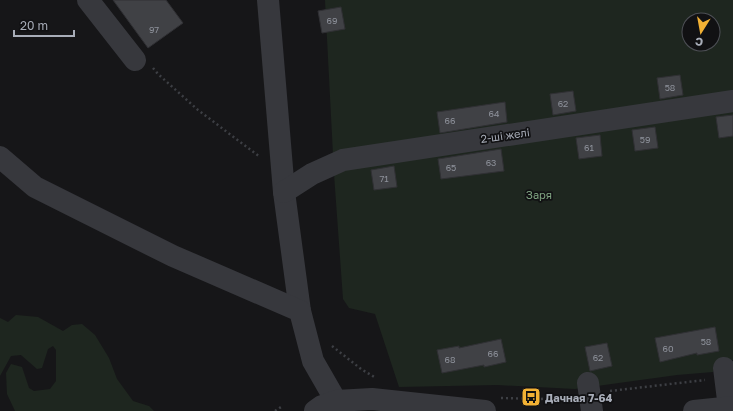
<svg xmlns="http://www.w3.org/2000/svg" width="733" height="411" viewBox="0 0 733 411" font-family="'Golos Text',sans-serif">
<rect width="100%" height="100%" fill="#161618"/>
<!-- green -->
<g fill="#1e261f" fill-rule="evenodd">
<path d="M 325,0 L 733,0 L 733,360 L 718,362 L 713,372 L 677,375 L 575,389 L 497,385 L 399,387 L 375,314 L 349,308 L 343,299 L 334,174 ZM 689,20 L 713,20 L 713,44 L 689,44 Z"/>
<path d="M 16,315 L 38,317 L 63,331 L 72,325 L 82,324 L 95,335 L 109,358 L 117,379 L 133,401 L 149,406 L 154,411 L 15,411 L 7,394 L 6,373 L 11,364 L 22,367 L 29,388 L 34,391 L 50,389 L 56,381 L 56,350 L 53,346 L 48,349 L 42,368 L 37,369 L 21,355 L 11,356 L 0,376 L 0,318 L 8,322 Z"/>
</g>
<!-- building -->
<g fill="#404145" stroke="#303034">
<path d="M 113,0 L 166,0 L 183,23 L 148,48 Z"/>
<path d="M 341,7 L 345,29 L 322,33 L 318,11 Z"/>
<path d="M 680,75 L 683,95 L 660,99 L 657,78 Z"/>
<path d="M 573,91 L 576,111 L 553,115 L 550,94 Z"/>
<path d="M 505,102 L 507,122 L 440,133 L 437,112 Z"/>
<path d="M 733,115 L 733,136 L 719,138 L 716,117 Z"/>
<path d="M 655,127 L 658,148 L 635,151 L 632,130 Z"/>
<path d="M 600,135 L 602,156 L 579,159 L 576,138 Z"/>
<path d="M 501,149 L 504,171 L 441,179 L 438,159 Z"/>
<path d="M 394,166 L 397,187 L 374,190 L 371,170 Z"/>
<path d="M 715,327 L 719,351 L 697,355 L 697,353 L 660,362 L 655,338 Z"/>
<path d="M 501,339 L 506,362 L 484,367 L 484,365 L 442,373 L 437,350 L 459,346 L 459,348 Z"/>
<path d="M 607,343 L 612,366 L 590,371 L 585,347 Z"/>
</g>
<g fill="none" stroke-linecap="round" stroke-linejoin="round">
<!-- path -->
<g stroke="#3d3f44" stroke-width="2.5" stroke-dasharray="2 3" stroke-linecap="butt">
<path d="M 153,68 L 158,74 L 198,110 L 260,157"/>
<path d="M 332,346 L 361,369 L 376,378"/>
<path d="M 610,391 L 705,380"/>
<path d="M 501,398 L 541,399 L 570,396"/>
<path d="M 275,411 L 281,407"/>
</g>
<!-- minor -->
<g stroke="#37383d" stroke-width="22">
<path d="M 88,0 L 135,60"/>
<path d="M 268,0 L 284,192 L 300,311"/>
<path d="M 0,157 L 35,187 L 173,256 L 300,311 L 313,361 L 336,401"/>
<path d="M 284,192 L 312,174 L 343,160 L 733,101"/>
<path d="M 724,368 L 729,408"/>
<path d="M 588,383 L 592,411"/>
<path d="M 315,411 L 322,406 L 336,401 L 372,399 L 485,411"/>
<path d="M 694,411 L 733,407"/>
</g>
</g>
<!-- icons -->
<defs>
<symbol id="bus-square" viewBox="-11 -11 22 22"><rect x="-9" y="-9" width="18" height="18" rx="4" fill="#f2b134" stroke="#111113"/><path d="M-5-6H5V4H4V6H2V4H-2V6H-4V4H-5ZM-3.5-4V0h7V-4ZM-3.5 1.2v1.5H-2V1.2ZM2 1.2v1.5H3.5V1.2Z" fill="#111"/></symbol>
</defs>
<g fill-rule="evenodd">
<use href="#bus-square" x="520" y="386" width="22" height="22"/>
</g>
<g text-anchor="middle" dominant-baseline="central" stroke-width="3.5" stroke-linejoin="round" paint-order="stroke">
<!-- number labels -->
<g font-size="9" fill="#8e929b">
<text x="332" y="20">69</text>
<text x="154" y="29">97</text>
<text x="670" y="87">58</text>
<text x="563" y="103">62</text>
<text x="494" y="113">64</text>
<text x="450" y="120">66</text>
<text x="645" y="139">59</text>
<text x="589" y="147">61</text>
<text x="491" y="162">63</text>
<text x="451" y="167">65</text>
<text x="384" y="178">71</text>
<text x="706" y="341">58</text>
<text x="668" y="348">60</text>
<text x="493" y="353">66</text>
<text x="598" y="357">62</text>
<text x="450" y="359">68</text>
</g>
<!-- street labels -->
<g font-size="11" fill="#a8adb8" stroke="#111113">
<text transform="translate(505 135) rotate(-8)">2-ші желі</text>
</g>
<!-- park labels -->
<g font-size="11" fill="#7fa381" stroke="#111113">
<text x="539" y="194">Заря</text>
</g>
<!-- poi labels -->
<g font-size="11" font-weight="bold" fill="#a8adb8" stroke="#111113" text-anchor="start">
<text x="545" y="397">Дачная 7-64</text>
</g>
</g>
<!-- north arrow -->
<g transform="translate(701 32) rotate(191)"><circle r="19" fill="#111113" stroke="#4d4f55"/>
<path d="M0-3L7 15L0 10L-7 15Z" fill="#f2b134"/>
<text y="-6" font-size="11" font-weight="bold" text-anchor="middle" fill="#a8adb8">С</text>
</g>
<!-- scale -->
<path d="M14 30v6h60v-6" fill="none" stroke="#a8adb8" stroke-width="2"/>
<text x="20" y="30" font-size="12" fill="#a8adb8" stroke="#111113" stroke-width="3" paint-order="stroke">20 m</text>
</svg>
